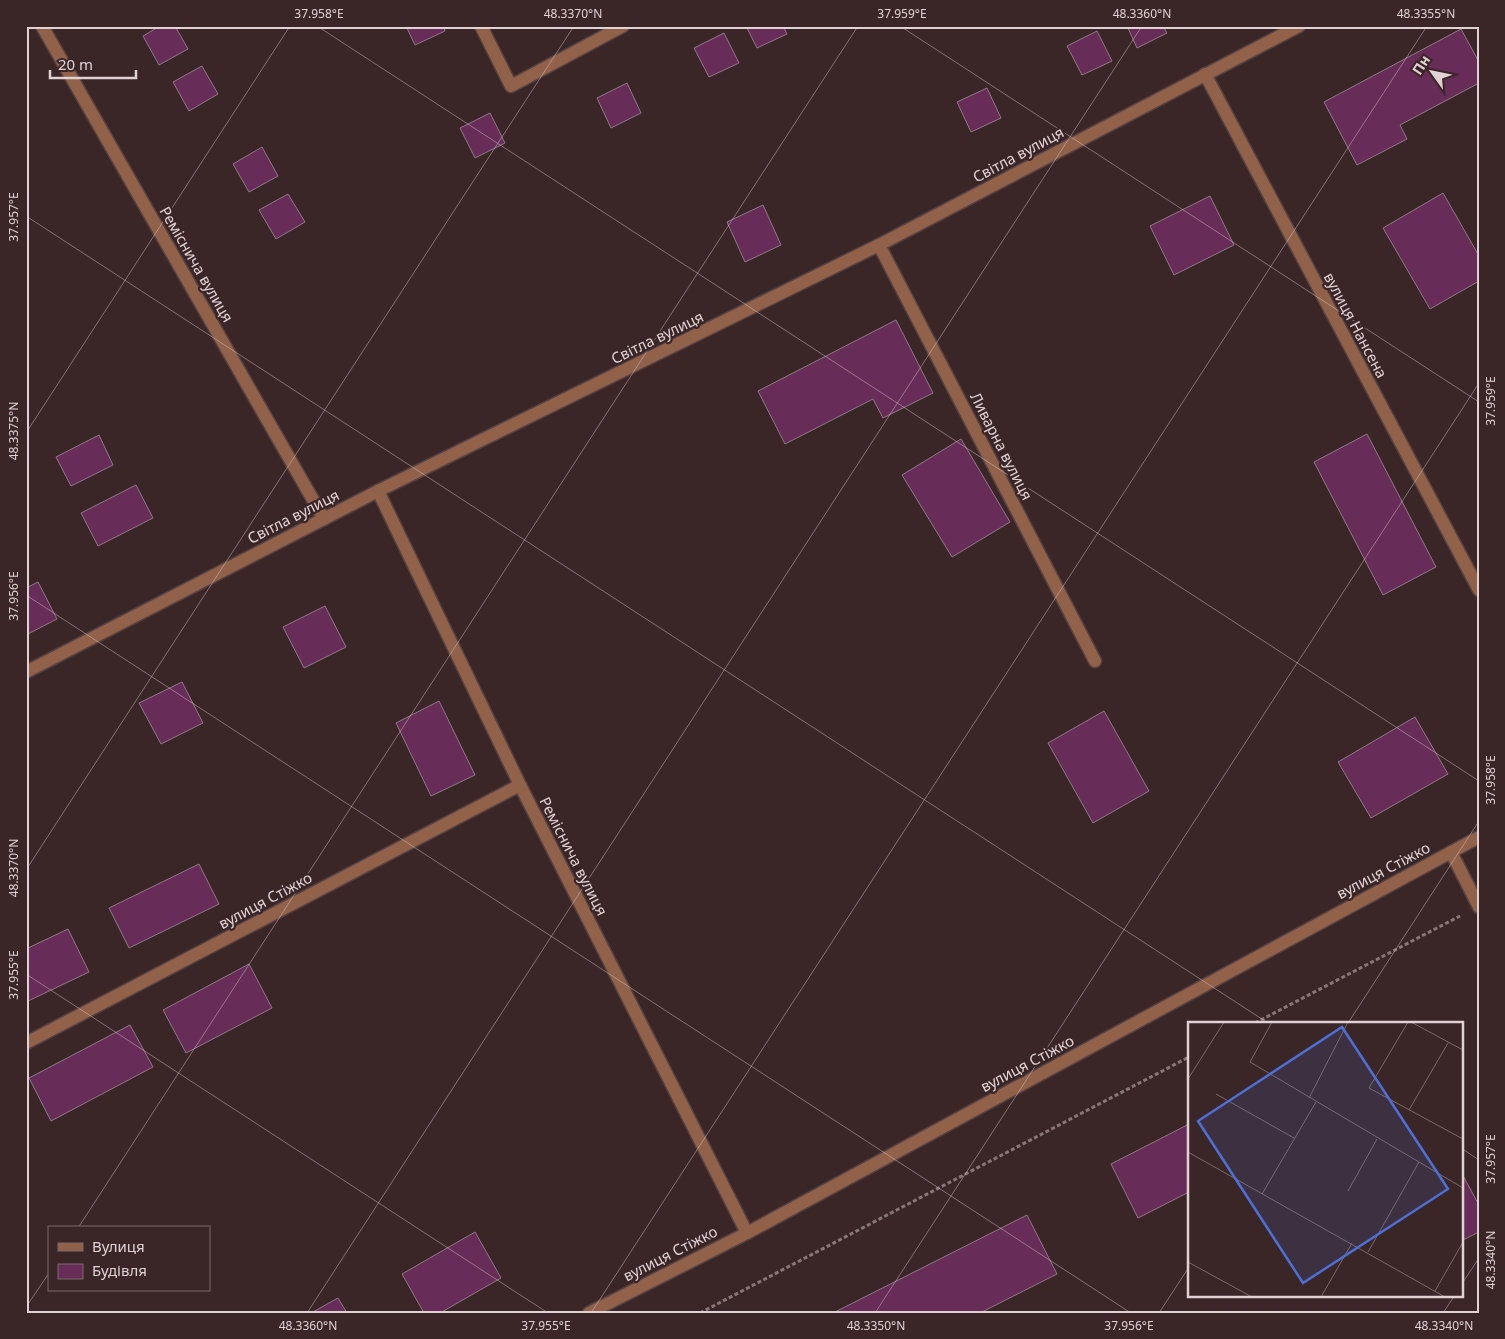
<svg xmlns="http://www.w3.org/2000/svg" width="1505" height="1339" viewBox="0 0 1505 1339" font-family="'Noto Sans',sans-serif">
<rect width="100%" height="100%" fill="#3a2527"/>
<!-- building -->
<g fill="#672c58" stroke="#8f7a88">
<path d="M 160,26 L 175,26 L 188,49 L 159,65 L 143,36 Z"/>
<path d="M 406,26 L 443,26 L 445,31 L 415,45 Z"/>
<path d="M 746,26 L 783,26 L 787,34 L 757,48 Z"/>
<path d="M 1127,26 L 1163,26 L 1167,33 L 1137,48 Z"/>
<path d="M 1461,29 L 1479,62 L 1479,83 L 1400,125 L 1407,139 L 1357,165 L 1324,102 Z"/>
<path d="M 1097,31 L 1112,61 L 1082,75 L 1067,46 Z"/>
<path d="M 724,33 L 739,63 L 709,77 L 694,48 Z"/>
<path d="M 202,66 L 218,94 L 189,111 L 173,82 Z"/>
<path d="M 627,83 L 641,113 L 611,128 L 597,98 Z"/>
<path d="M 987,88 L 1001,118 L 971,132 L 957,102 Z"/>
<path d="M 490,113 L 505,143 L 475,158 L 460,128 Z"/>
<path d="M 262,147 L 278,176 L 249,192 L 233,164 Z"/>
<path d="M 1443,193 L 1479,256 L 1479,281 L 1430,309 L 1383,228 Z"/>
<path d="M 288,194 L 305,222 L 276,239 L 259,210 Z"/>
<path d="M 1210,196 L 1234,245 L 1174,275 L 1150,226 Z"/>
<path d="M 763,205 L 781,245 L 745,262 L 727,222 Z"/>
<path d="M 896,320 L 933,393 L 883,418 L 873,399 L 785,444 L 758,391 Z"/>
<path d="M 1367,434 L 1436,567 L 1383,595 L 1314,462 Z"/>
<path d="M 99,435 L 113,465 L 71,486 L 56,457 Z"/>
<path d="M 961,439 L 1010,522 L 952,557 L 902,475 Z"/>
<path d="M 136,485 L 153,518 L 98,546 L 81,513 Z"/>
<path d="M 38,582 L 57,619 L 26,635 L 26,588 Z"/>
<path d="M 325,606 L 346,647 L 304,668 L 283,627 Z"/>
<path d="M 182,682 L 203,723 L 161,744 L 139,703 Z"/>
<path d="M 439,701 L 475,775 L 431,796 L 396,723 Z"/>
<path d="M 1104,711 L 1149,791 L 1093,823 L 1048,743 Z"/>
<path d="M 1415,717 L 1448,774 L 1371,818 L 1338,762 Z"/>
<path d="M 199,864 L 219,904 L 129,948 L 109,908 Z"/>
<path d="M 68,929 L 89,972 L 26,1002 L 26,949 Z"/>
<path d="M 249,964 L 272,1008 L 186,1053 L 163,1010 Z"/>
<path d="M 130,1025 L 153,1067 L 51,1121 L 29,1078 Z"/>
<path d="M 1189,1124 L 1189,1192 L 1138,1218 L 1111,1164 Z"/>
<path d="M 1461,1172 L 1479,1205 L 1479,1232 L 1461,1241 Z"/>
<path d="M 1027,1215 L 1057,1274 L 980,1313 L 833,1313 Z"/>
<path d="M 475,1232 L 501,1278 L 440,1313 L 424,1313 L 402,1274 Z"/>
<path d="M 338,1298 L 347,1313 L 311,1313 Z"/>
</g>
<g fill="none" stroke-linecap="round" stroke-linejoin="round">
<defs>
<g id="minor">
<path d="M 42,26 L 324,519"/>
<path d="M 481,26 L 511,86 L 623,26"/>
<path d="M 1205,74 L 1479,590"/>
<path d="M 879,245 L 1095,661"/>
<path d="M 378,491 L 520,785 L 747,1233"/>
<path d="M 26,672 L 378,491 L 879,245 L 1299,26"/>
<path d="M 1451,852 L 1479,907"/>
<path d="M 26,1043 L 520,785"/>
<path d="M 589,1313 L 747,1233 L 1479,837"/>
</g>
</defs>
<!-- minor casing -->
<use href="#minor" stroke="#554142" stroke-width="15"/>
<!-- path -->
<g stroke="#897778" stroke-width="3" stroke-dasharray="4 2.5" stroke-linecap="butt">
<path d="M 1255,1023 L 1460,916"/>
<path d="M 700,1313 L 1189,1057"/>
</g>
<!-- minor -->
<use href="#minor" stroke="#926149" stroke-width="12"/>
</g>
<!-- ticks -->
<path fill="none" stroke="#e0d1d2" stroke-width="1" stroke-opacity="0.45" d="M 317,26 L 1479,781M 900,26 L 1479,402M 26,216 L 1268,1023M 26,433 L 290,26M 26,595 L 1131,1313M 26,870 L 574,26M 26,974 L 548,1313M 1348,1023 L 1479,821M 1461,1148 L 1479,1160M 78,1228 L 858,26M 1461,1285 L 1479,1258M 26,1307 L 49,1273M 307,1313 L 1142,26M 591,1313 L 1427,26M 875,1313 L 1479,383M 1159,1313 L 1189,1267M 1443,1313 L 1455,1295"/>
<g text-anchor="middle" dominant-baseline="central" stroke-width="4.5" stroke-linejoin="round" paint-order="stroke">
<!-- street labels -->
<g font-size="15" fill="#e0d1d2" stroke="#3a2527">
<text transform="translate(1018 154) rotate(-28)">Світла вулиця</text>
<text transform="translate(197 264) rotate(60)">Реміснича вулиця</text>
<text transform="translate(1356 325) rotate(62)">вулиця Нансена</text>
<text transform="translate(657 337) rotate(-26)">Світла вулиця</text>
<text transform="translate(1002 446) rotate(63)">Ливарна вулиця</text>
<text transform="translate(293 516) rotate(-27)">Світла вулиця</text>
<text transform="translate(574 856) rotate(63)">Реміснича вулиця</text>
<text transform="translate(1383 870) rotate(-28)">вулиця Стіжко</text>
<text transform="translate(265 900) rotate(-28)">вулиця Стіжко</text>
<text transform="translate(1027 1063) rotate(-28)">вулиця Стіжко</text>
<text transform="translate(670 1253) rotate(-27)">вулиця Стіжко</text>
</g>
</g>
<!-- overview -->
<g transform="translate(1188 1022)">
<rect width="275" height="275" fill="#3a2527"/>
<path fill="none" stroke="#7c6a6b" stroke-width="1" d="M 84,0 L 62,40 L 275,166M 220,0 L 181,66 L 275,117M 223,0 L 275,28M 0,57 L 36,0M 28,72 L 106,116M 121,76 L 160,0M 221,88 L 260,21M 0,130 L 257,275M 160,169 L 189,117M 74,172 L 128,80M 180,230 L 231,140M 0,240 L 64,275M 247,269 L 275,220M 133,275 L 164,221"/>
<path fill="#4e6fd6" fill-opacity="0.15" stroke="#4e6fd6" stroke-width="2.5" d="M 154,5 L 260,167 L 115,261 L 10,99 Z"/>
<rect width="275" height="275" fill="none" stroke="#e0d1d2" stroke-width="2.5"/>
</g>
<!-- border -->
<rect width="1505" height="1339" fill="none" stroke="#3a2527" stroke-width="55"/>
<!-- legend -->
<rect x="48" y="1226" width="162" height="65" fill="#3a2527" stroke="#7c6a6b"/>
<rect x="58" y="1243" width="25" height="8" fill="#926149" stroke="#7c6a6b"/>
<text x="92" y="1252" font-size="15" fill="#e0d1d2">Вулиця</text>
<rect x="58" y="1264" width="25" height="15" fill="#672c58" stroke="#7c6a6b"/>
<text x="92" y="1276" font-size="15" fill="#e0d1d2">Будівля</text>
<!-- north arrow -->
<g transform="translate(1432 72) rotate(303)" stroke="#3a2527" stroke-width="4" paint-order="stroke">
<path d="M0-4L9 19L0 12L-9 19Z" fill="#e0d1d2"/>
<text y="-8" font-size="14" font-weight="bold" text-anchor="middle" fill="#e0d1d2">Пн</text>
</g>
<!-- scale -->
<path d="M50 70v8h86v-8" fill="none" stroke="#e0d1d2" stroke-width="2.5"/>
<text x="58" y="70" font-size="15" fill="#e0d1d2" stroke="#3a2527" stroke-width="4" paint-order="stroke">20 m</text>
<rect x="28" y="28" width="1450" height="1284" fill="none" stroke="#e0d1d2" stroke-width="2"/>
<g font-size="12" text-anchor="middle" fill="#e0d1d2">
<text x="319" y="18">37.958°E</text>
<text x="573" y="18">48.3370°N</text>
<text x="902" y="18">37.959°E</text>
<text x="1142" y="18">48.3360°N</text>
<text x="1426" y="18">48.3355°N</text>
<text transform="translate(14 217) rotate(-90)" y="4">37.957°E</text>
<text transform="translate(1491 401) rotate(-90)" y="4">37.959°E</text>
<text transform="translate(14 431) rotate(-90)" y="4">48.3375°N</text>
<text transform="translate(14 596) rotate(-90)" y="4">37.956°E</text>
<text transform="translate(1491 780) rotate(-90)" y="4">37.958°E</text>
<text transform="translate(14 868) rotate(-90)" y="4">48.3370°N</text>
<text transform="translate(14 975) rotate(-90)" y="4">37.955°E</text>
<text transform="translate(1491 1159) rotate(-90)" y="4">37.957°E</text>
<text transform="translate(1491 1260) rotate(-90)" y="4">48.3340°N</text>
<text x="308" y="1330">48.3360°N</text>
<text x="546" y="1330">37.955°E</text>
<text x="876" y="1330">48.3350°N</text>
<text x="1129" y="1330">37.956°E</text>
<text x="1444" y="1330">48.3340°N</text>
</g>
</svg>
